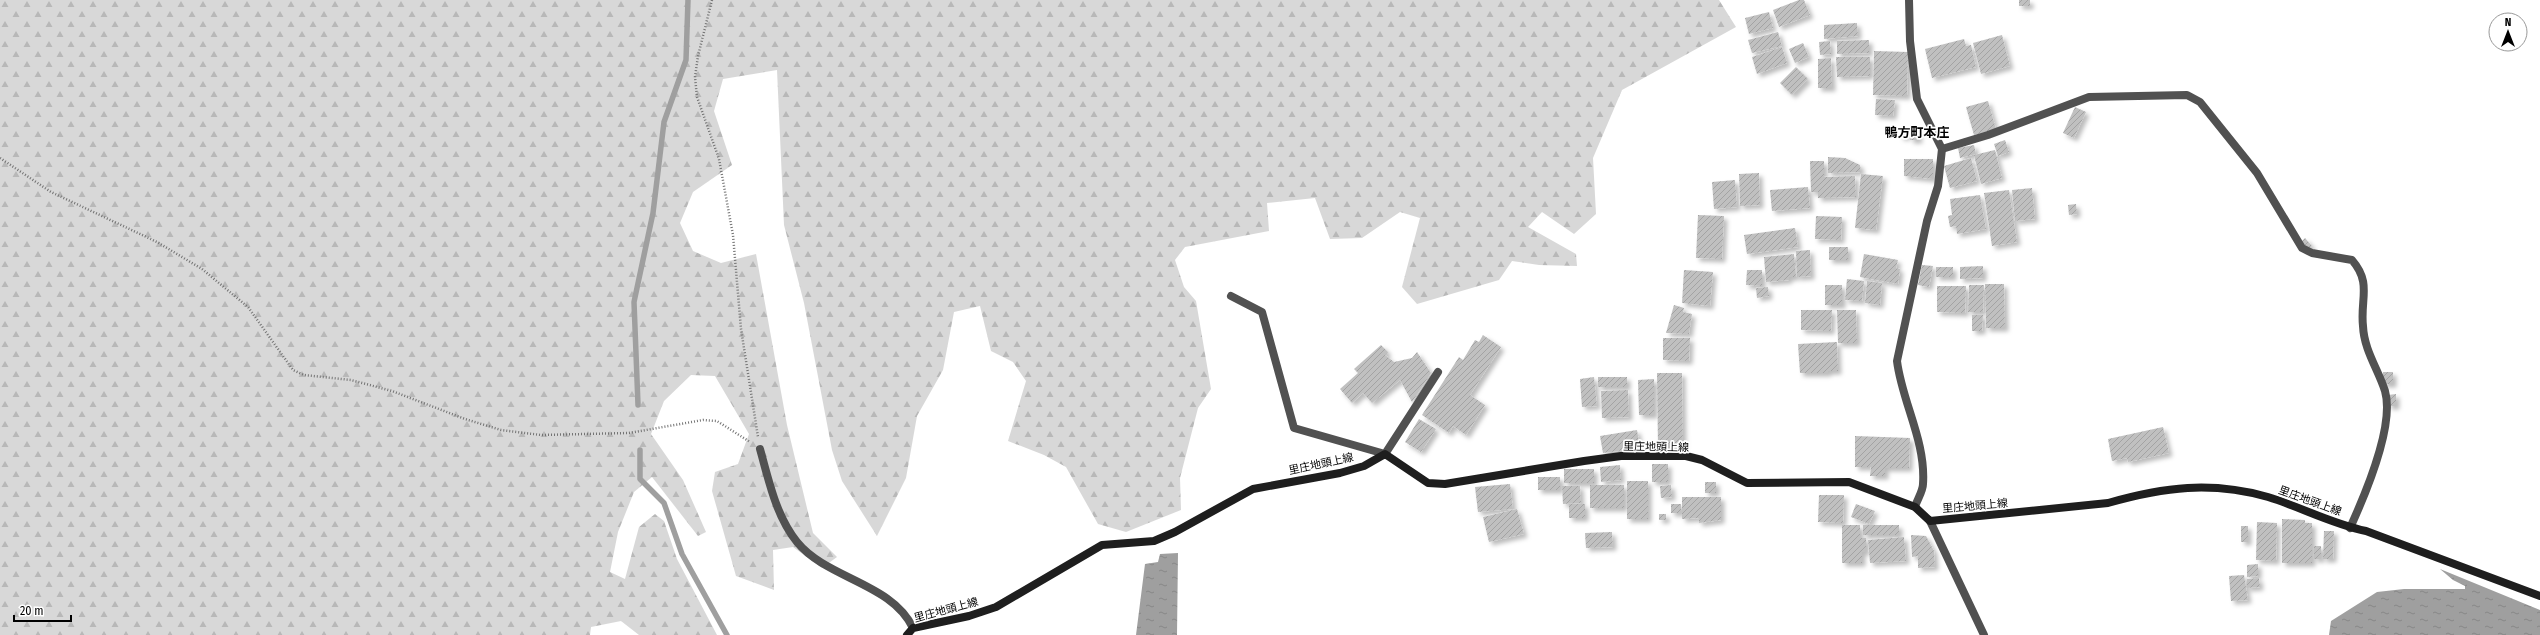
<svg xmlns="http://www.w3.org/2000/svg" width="2540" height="635" viewBox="0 0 2540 635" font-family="'Fira Sans Condensed','Noto Sans JP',sans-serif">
<defs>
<pattern id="forest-firs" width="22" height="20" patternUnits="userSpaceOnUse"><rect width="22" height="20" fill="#d8d8d8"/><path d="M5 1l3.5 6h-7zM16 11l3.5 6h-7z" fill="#b8b8b8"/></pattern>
<pattern id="water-ripples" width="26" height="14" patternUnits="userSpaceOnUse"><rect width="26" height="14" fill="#9f9f9f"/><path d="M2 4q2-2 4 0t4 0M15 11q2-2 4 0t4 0" fill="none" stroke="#878787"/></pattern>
<pattern id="building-hatch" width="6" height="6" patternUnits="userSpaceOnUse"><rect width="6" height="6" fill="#c0c0c0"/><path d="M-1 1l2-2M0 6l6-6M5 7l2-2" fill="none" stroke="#a3a3a3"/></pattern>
<filter id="shadow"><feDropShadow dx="3.5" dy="3.5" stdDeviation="2" flood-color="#0004"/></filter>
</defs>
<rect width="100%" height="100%" fill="#fff"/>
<!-- forest -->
<path fill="url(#forest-firs)" d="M 0,0 L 1719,0 L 1736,27 L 1622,90 L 1593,158 L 1596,214 L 1574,234 L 1542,212 L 1528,227 L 1576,254 L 1577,266 L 1539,265 L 1512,261 L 1499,280 L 1417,304 L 1402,287 L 1420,218 L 1400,212 L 1362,238 L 1330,239 L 1315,198 L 1267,203 L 1269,231 L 1185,247 L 1175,260 L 1184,287 L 1196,301 L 1211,389 L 1198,408 L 1180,478 L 1181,510 L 1126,532 L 1098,524 L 1066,467 L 1044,455 L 1008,441 L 1026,381 L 1013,362 L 991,351 L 980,306 L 954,312 L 943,370 L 917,416 L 906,478 L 877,536 L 842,481 L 832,450 L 804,303 L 784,225 L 777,70 L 723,79 L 714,111 L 732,165 L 693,192 L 680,223 L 693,251 L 721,263 L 756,254 L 787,425 L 813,533 L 837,557 L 822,568 L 793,547 L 773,550 L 774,590 L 736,576 L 712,491 L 715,472 L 738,464 L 749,434 L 715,376 L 691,375 L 664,401 L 651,434 L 683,480 L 706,532 L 698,536 L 652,477 L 634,492 L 618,532 L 610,572 L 625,579 L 639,527 L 655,514 L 664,521 L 677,559 L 717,635 L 639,635 L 621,621 L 591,627 L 590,635 L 0,635 Z"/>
<!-- water -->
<g fill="url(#water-ripples)">
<path d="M 1178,553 L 1177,635 L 1136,635 L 1145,564 L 1158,562 L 1160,554 Z"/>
<path d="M 2440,569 L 2540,610 L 2540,635 L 2329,635 L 2331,621 L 2377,592 L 2404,589 L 2465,589 L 2465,586 L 2453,580 Z"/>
</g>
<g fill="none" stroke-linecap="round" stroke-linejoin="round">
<!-- stream -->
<g stroke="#9f9f9f" stroke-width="5.5">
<path d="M 638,405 L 634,302 L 653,213 L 664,122 L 686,60 L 688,0"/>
<path d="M 640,450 L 640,479 L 664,503 L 682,554 L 727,635"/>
</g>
</g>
<!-- building -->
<g fill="url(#building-hatch)" filter="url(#shadow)">
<path d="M 1799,0 L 1804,0 L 1810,15 L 1779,27 L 1773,10 Z"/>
<rect x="2019" y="0" width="11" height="6"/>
<path d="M 1769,12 L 1773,28 L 1749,34 L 1745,18 Z"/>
<path d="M 1857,23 L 1858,36 L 1824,39 L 1824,25 Z"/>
<path d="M 1778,32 L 1782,46 L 1752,53 L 1748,40 Z"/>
<path d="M 2002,35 L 2010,66 L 1981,74 L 1973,43 Z"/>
<path d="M 1964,39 L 1966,46 L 1971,45 L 1976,67 L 1932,78 L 1925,49 Z"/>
<path d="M 1869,40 L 1869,53 L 1837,54 L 1837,41 Z"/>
<path d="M 1830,41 L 1831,54 L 1820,55 L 1819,42 Z"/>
<path d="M 1803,43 L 1809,57 L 1795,63 L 1789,49 Z"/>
<path d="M 1782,47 L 1787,63 L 1757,74 L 1752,57 Z"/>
<path d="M 1874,51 L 1908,52 L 1907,96 L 1873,95 Z"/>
<path d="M 1836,57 L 1870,57 L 1870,76 L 1837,77 Z"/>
<path d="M 1831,58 L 1832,88 L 1818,88 L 1818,59 Z"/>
<path d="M 1796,67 L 1808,79 L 1792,95 L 1780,83 Z"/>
<path d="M 1876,99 L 1895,100 L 1893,116 L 1875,115 Z"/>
<path d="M 1988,101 L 1996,129 L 1974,135 L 1966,107 Z"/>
<path d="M 2075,107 L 2086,112 L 2074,138 L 2063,133 Z"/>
<path d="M 1918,130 L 1919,140 L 1910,140 L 1910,131 Z"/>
<rect x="1900" y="131" width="7" height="6"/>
<path d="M 2005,140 L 2009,152 L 1998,156 L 1994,144 Z"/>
<path d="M 1974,145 L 1976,154 L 1960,158 L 1958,148 Z"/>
<path d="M 1995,150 L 2002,178 L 1981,184 L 1974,155 Z"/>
<path d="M 1828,157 L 1845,158 L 1860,165 L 1861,172 L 1828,173 Z"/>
<path d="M 1971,158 L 1977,181 L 1950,188 L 1944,166 Z"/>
<path d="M 1904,159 L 1933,159 L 1933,179 L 1904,176 Z"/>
<path d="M 1810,161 L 1824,161 L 1824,177 L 1855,176 L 1856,197 L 1818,198 L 1818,192 L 1811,192 Z"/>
<path d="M 1759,173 L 1760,205 L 1740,206 L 1739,174 Z"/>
<path d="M 1861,174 L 1883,176 L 1876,230 L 1855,228 Z"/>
<path d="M 1735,180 L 1737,207 L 1714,209 L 1712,182 Z"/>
<path d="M 1808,187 L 1810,208 L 1772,211 L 1770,190 Z"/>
<path d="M 2032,188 L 2035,219 L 2015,221 L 2012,190 Z"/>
<path d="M 2009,190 L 2017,242 L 1992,246 L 1984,193 Z"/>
<path d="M 1980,195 L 1986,229 L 1957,234 L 1956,226 L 1950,227 L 1948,216 L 1952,215 L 1950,199 Z"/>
<path d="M 2076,204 L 2077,214 L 2069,215 L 2068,205 Z"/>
<path d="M 1698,215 L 1724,216 L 1722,259 L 1696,258 Z"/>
<path d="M 1816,216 L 1842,217 L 1841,240 L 1815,239 Z"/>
<path d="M 1795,228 L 1798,247 L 1747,254 L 1744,235 Z"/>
<path d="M 2305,238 L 2312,246 L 2308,250 L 2301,242 Z"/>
<rect x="1829" y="247" width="19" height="13"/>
<path d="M 1810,250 L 1811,276 L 1797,277 L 1796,251 Z"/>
<path d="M 1794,254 L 1796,277 L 1789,277 L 1789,280 L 1766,282 L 1764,257 Z"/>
<path d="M 1864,254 L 1898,260 L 1896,268 L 1900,269 L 1898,284 L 1860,277 Z"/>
<path d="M 1922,265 L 1933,266 L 1929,287 L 1918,285 Z"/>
<path d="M 1983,266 L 1983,278 L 1960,279 L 1960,267 Z"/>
<rect x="1936" y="267" width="17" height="10"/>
<path d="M 1684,270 L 1713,272 L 1710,306 L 1682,303 Z"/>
<path d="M 1747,270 L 1762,270 L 1762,286 L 1746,285 Z"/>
<path d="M 1847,279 L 1864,281 L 1862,301 L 1845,300 Z"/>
<path d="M 1867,281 L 1882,283 L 1880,305 L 1865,303 Z"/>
<path d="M 1985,284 L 2004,284 L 2005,328 L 1986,328 Z"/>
<rect x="1825" y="285" width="17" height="20"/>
<path d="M 1969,285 L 1984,285 L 1983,312 L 1968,312 Z"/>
<path d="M 1937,286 L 1966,286 L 1965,313 L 1937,312 Z"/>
<path d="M 1768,287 L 1769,296 L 1757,298 L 1756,288 Z"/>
<path d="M 1674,305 L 1684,308 L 1683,312 L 1692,314 L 1689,334 L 1666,333 Z"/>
<path d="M 1801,310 L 1832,310 L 1831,331 L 1801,330 Z"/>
<path d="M 1837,310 L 1856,310 L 1857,343 L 1838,343 Z"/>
<path d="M 1972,315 L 1983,315 L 1982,331 L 1972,331 Z"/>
<path d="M 1483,335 L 1501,347 L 1470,395 L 1485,405 L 1466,435 L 1453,426 L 1449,433 L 1422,415 L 1459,357 L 1463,360 L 1475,340 L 1479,342 Z"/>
<path d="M 1663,338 L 1690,338 L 1689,361 L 1663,360 Z"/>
<path d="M 1837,342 L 1838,371 L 1828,371 L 1828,373 L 1800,373 L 1798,344 Z"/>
<path d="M 1381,345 L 1388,352 L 1385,355 L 1394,362 L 1412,358 L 1417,352 L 1431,373 L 1412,402 L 1400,380 L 1372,403 L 1363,393 L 1352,403 L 1340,389 L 1358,373 L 1354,369 Z"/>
<rect x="2383" y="372" width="10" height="12"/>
<path d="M 1657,373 L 1682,373 L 1683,448 L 1658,448 Z"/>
<path d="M 1594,377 L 1597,406 L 1582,407 L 1580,379 Z"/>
<rect x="1598" y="377" width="29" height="10"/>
<path d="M 1654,379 L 1654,415 L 1639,415 L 1638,380 Z"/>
<path d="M 1628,390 L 1629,417 L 1602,418 L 1601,391 Z"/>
<path d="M 2396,394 L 2396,406 L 2388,406 L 2388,395 Z"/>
<path d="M 1419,419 L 1436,429 L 1421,452 L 1405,442 Z"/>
<path d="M 2163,427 L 2169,453 L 2128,462 L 2127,458 L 2112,461 L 2108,439 Z"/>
<path d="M 1637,430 L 1640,448 L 1603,453 L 1600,436 Z"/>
<path d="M 1855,436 L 1910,438 L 1909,468 L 1885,468 L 1885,476 L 1870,476 L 1871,467 L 1855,467 Z"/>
<rect x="1652" y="464" width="16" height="18"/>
<path d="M 1620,465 L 1621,480 L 1601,482 L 1600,467 Z"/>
<rect x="1564" y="469" width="30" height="14"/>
<rect x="1538" y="477" width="22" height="13"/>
<rect x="1627" y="481" width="21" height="38"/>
<rect x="1705" y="482" width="11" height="11"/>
<path d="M 1510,484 L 1513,509 L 1478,512 L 1475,487 Z"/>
<rect x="1590" y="485" width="34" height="23"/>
<path d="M 1671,485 L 1672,497 L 1661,498 L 1660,486 Z"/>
<path d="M 1562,486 L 1580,486 L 1581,503 L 1563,504 Z"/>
<path d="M 1819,495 L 1844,495 L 1843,523 L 1818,522 Z"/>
<path d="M 1682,497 L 1721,497 L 1721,520 L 1699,523 L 1699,518 L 1682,519 Z"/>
<rect x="1569" y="504" width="16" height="14"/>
<rect x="1671" y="504" width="10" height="9"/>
<path d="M 1856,504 L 1875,511 L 1869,524 L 1851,517 Z"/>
<path d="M 1517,509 L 1524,534 L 1489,542 L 1483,517 Z"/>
<rect x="1659" y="514" width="7" height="6"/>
<path d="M 2282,519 L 2305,520 L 2305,523 L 2312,523 L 2312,563 L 2282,563 Z"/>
<path d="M 2257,522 L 2277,523 L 2276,561 L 2256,560 Z"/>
<path d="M 1842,525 L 1860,525 L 1860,538 L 1866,538 L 1866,552 L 1862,552 L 1862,563 L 1842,563 Z"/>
<rect x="1863" y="525" width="36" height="10"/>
<rect x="2241" y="526" width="7" height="16"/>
<path d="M 2324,531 L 2334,531 L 2333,559 L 2323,559 Z"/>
<path d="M 1612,532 L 1613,547 L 1586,548 L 1585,533 Z"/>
<path d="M 1911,535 L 1926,536 L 1934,551 L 1935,567 L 1918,568 L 1918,556 L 1912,557 Z"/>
<path d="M 1904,537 L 1906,561 L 1870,563 L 1868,540 Z"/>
<rect x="2314" y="546" width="7" height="13"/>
<path d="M 2258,564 L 2258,576 L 2247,577 L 2247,565 Z"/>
<path d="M 2244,575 L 2248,600 L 2231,601 L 2229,576 Z"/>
<path d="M 2259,578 L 2260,587 L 2247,588 L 2247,579 Z"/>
</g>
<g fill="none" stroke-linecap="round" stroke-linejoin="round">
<!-- path -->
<g stroke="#737373" stroke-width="2.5" stroke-dasharray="1 2" stroke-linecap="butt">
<path d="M 712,0 L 698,56 L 695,77 L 697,97 L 719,159 L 733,235 L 741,329 L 758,437"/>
<path d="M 0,158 L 51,192 L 157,242 L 202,269 L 248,307 L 293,370 L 304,375 L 351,380 L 392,391 L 465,419 L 501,430 L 541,435 L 629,433 L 703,420 L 717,421 L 750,442"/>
</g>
<!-- lane -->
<g stroke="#515151" stroke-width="8">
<path d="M 1942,149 L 1988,135 L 2089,97 L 2187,95 L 2200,102 L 2257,173 L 2302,248 L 2312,253 L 2352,260 C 2372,283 2360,299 2363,326 C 2364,350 2378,369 2385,391 C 2395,426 2365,495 2350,528"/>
<path d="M 760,449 C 769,481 776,516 797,542 C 827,579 892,583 913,628"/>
</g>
<!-- street -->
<g stroke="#515151" stroke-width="8">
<path d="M 1909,0 L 1910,41 L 1917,99 L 1942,149 L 1938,186 L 1927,221 L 1897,361 C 1902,402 1926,441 1923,484 C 1923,491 1917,500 1915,507"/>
<path d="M 1231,296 L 1262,312 L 1294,428 L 1385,454 L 1438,372"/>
<path d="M 1930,521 L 1984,635"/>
</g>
<!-- secondary -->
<path stroke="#1e1e1e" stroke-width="8" d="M 907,635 L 913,628 L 969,616 L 996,607 L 1102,545 L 1154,541 L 1175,532 L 1253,489 L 1340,473 L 1364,466 L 1385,454 L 1428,483 L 1445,484 L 1584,461 L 1621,456 L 1686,456 L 1702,460 L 1747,483 L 1849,482 L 1915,507 L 1930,521 L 2108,503 C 2164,487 2211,481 2268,497 C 2301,507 2332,524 2366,531 L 2540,596"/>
</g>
<g text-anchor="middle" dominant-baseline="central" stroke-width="3.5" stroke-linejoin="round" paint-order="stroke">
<!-- street labels -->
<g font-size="11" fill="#000" stroke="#fff">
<text transform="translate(1656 447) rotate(1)">里庄地頭上線</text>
<text transform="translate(1321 464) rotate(-12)">里庄地頭上線</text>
<text transform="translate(2310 501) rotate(20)">里庄地頭上線</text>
<text transform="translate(1975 506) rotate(-5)">里庄地頭上線</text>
<text transform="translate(946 610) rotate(-15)">里庄地頭上線</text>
</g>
<!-- quarter labels -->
<g font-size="13" font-weight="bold" fill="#000" stroke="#fff">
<text x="1917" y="132">鴨方町本庄</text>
</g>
</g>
<!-- north arrow -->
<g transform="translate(2508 32)"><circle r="19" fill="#ffffff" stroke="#999999"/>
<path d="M0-3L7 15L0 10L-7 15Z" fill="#000000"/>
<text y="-6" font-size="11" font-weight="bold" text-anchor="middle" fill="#000000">N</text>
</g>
<!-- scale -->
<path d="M14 615v6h57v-6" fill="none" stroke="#000000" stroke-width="2"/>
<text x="20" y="615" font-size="12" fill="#000000" stroke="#ffffff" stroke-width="3" paint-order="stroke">20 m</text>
</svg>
